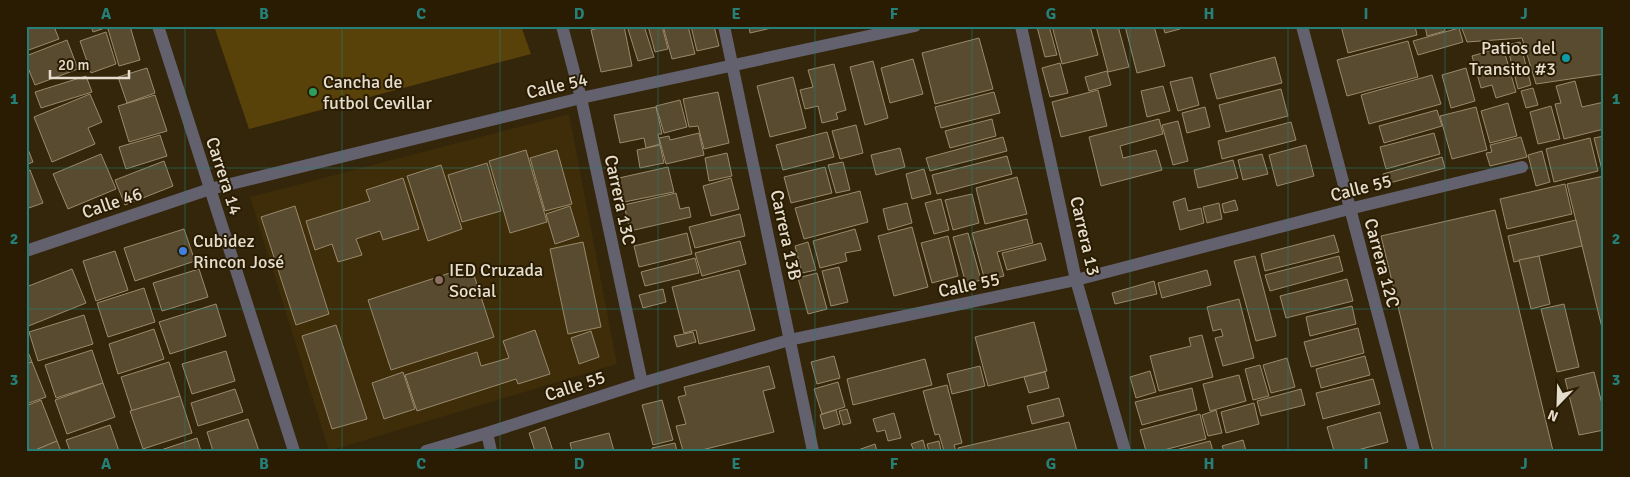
<svg xmlns="http://www.w3.org/2000/svg" width="1630" height="477" viewBox="0 0 1630 477" font-family="Signika,sans-serif">
<rect width="100%" height="100%" fill="#33260a"/>
<!-- built -->
<path fill="#3e2d08" d="M 569,114 L 617,364 L 329,451 L 250,197 Z"/>
<!-- green -->
<path fill="#59410a" d="M 214,26 L 521,26 L 531,54 L 249,129 Z"/>
<!-- building -->
<g fill="#594b2f" stroke="#9a8a6d">
<path d="M 26,26 L 62,26 L 55,29 L 59,39 L 26,51 Z"/>
<path d="M 91,26 L 111,26 L 93,32 Z"/>
<path d="M 118,26 L 130,26 L 140,60 L 119,66 L 108,29 Z"/>
<path d="M 606,26 L 624,26 L 632,66 L 601,72 L 591,30 Z"/>
<path d="M 627,26 L 644,26 L 654,57 L 638,61 Z"/>
<path d="M 648,26 L 662,26 L 668,49 L 655,52 Z"/>
<path d="M 663,26 L 688,26 L 695,54 L 672,59 Z"/>
<path d="M 691,26 L 714,26 L 719,46 L 697,51 Z"/>
<path d="M 749,26 L 780,26 L 750,33 Z"/>
<path d="M 1041,26 L 1049,26 L 1057,55 L 1045,57 L 1037,27 Z"/>
<path d="M 1052,26 L 1090,26 L 1098,55 L 1062,64 Z"/>
<path d="M 1096,26 L 1118,26 L 1129,67 L 1108,72 Z"/>
<path d="M 1125,26 L 1154,26 L 1165,66 L 1137,73 Z"/>
<path d="M 1163,26 L 1179,26 L 1180,29 L 1165,33 Z"/>
<path d="M 1341,26 L 1415,26 L 1417,35 L 1348,53 Z"/>
<path d="M 1425,26 L 1444,26 L 1445,31 L 1427,36 Z"/>
<path d="M 1461,26 L 1604,26 L 1604,74 L 1536,84 L 1522,38 L 1467,42 Z"/>
<path d="M 1459,28 L 1463,42 L 1418,55 L 1413,41 Z"/>
<path d="M 106,32 L 116,64 L 91,73 L 80,41 Z"/>
<path d="M 979,38 L 993,89 L 935,104 L 922,53 Z"/>
<path d="M 67,40 L 78,69 L 35,85 L 26,63 L 26,56 Z"/>
<path d="M 1408,41 L 1418,77 L 1347,96 L 1337,60 Z"/>
<path d="M 1520,42 L 1531,85 L 1518,89 L 1507,45 Z"/>
<path d="M 1503,47 L 1516,92 L 1496,98 L 1492,85 L 1481,88 L 1472,56 Z"/>
<path d="M 1275,57 L 1282,83 L 1217,99 L 1210,74 Z"/>
<path d="M 913,59 L 923,94 L 890,103 L 881,68 Z"/>
<path d="M 873,61 L 888,118 L 865,125 L 850,67 Z"/>
<path d="M 1060,63 L 1068,93 L 1050,97 L 1042,68 Z"/>
<path d="M 834,64 L 846,110 L 836,113 L 838,119 L 822,123 L 818,106 L 805,109 L 800,90 L 813,87 L 808,70 Z"/>
<path d="M 147,68 L 155,93 L 127,103 L 118,77 Z"/>
<path d="M 1466,68 L 1475,101 L 1451,108 L 1442,75 Z"/>
<path d="M 1107,71 L 1111,85 L 1089,91 L 1085,77 Z"/>
<path d="M 1432,75 L 1441,104 L 1369,124 L 1361,95 Z"/>
<path d="M 86,76 L 92,92 L 41,108 L 35,92 Z"/>
<path d="M 793,77 L 806,128 L 770,137 L 757,86 Z"/>
<path d="M 1192,77 L 1199,105 L 1178,111 L 1170,82 Z"/>
<path d="M 1575,81 L 1582,107 L 1604,102 L 1604,129 L 1564,139 L 1555,104 L 1561,103 L 1556,86 Z"/>
<path d="M 1163,86 L 1170,111 L 1147,117 L 1141,91 Z"/>
<path d="M 1533,88 L 1538,105 L 1526,108 L 1521,91 Z"/>
<path d="M 1281,89 L 1288,116 L 1226,132 L 1219,105 Z"/>
<path d="M 1098,90 L 1107,126 L 1061,137 L 1052,102 Z"/>
<path d="M 718,92 L 729,143 L 704,149 L 698,126 L 689,127 L 683,99 Z"/>
<path d="M 994,92 L 1000,113 L 941,128 L 935,107 Z"/>
<path d="M 90,94 L 102,122 L 88,128 L 95,144 L 52,162 L 34,117 Z"/>
<path d="M 155,95 L 167,131 L 129,142 L 118,106 Z"/>
<path d="M 680,100 L 687,127 L 664,133 L 656,106 Z"/>
<path d="M 1508,103 L 1517,136 L 1490,143 L 1481,111 Z"/>
<path d="M 1551,106 L 1560,139 L 1538,144 L 1530,112 Z"/>
<path d="M 656,107 L 662,134 L 658,134 L 660,144 L 646,148 L 644,138 L 620,143 L 614,115 Z"/>
<path d="M 1205,107 L 1210,127 L 1187,133 L 1182,113 Z"/>
<path d="M 1476,107 L 1487,150 L 1452,159 L 1440,116 Z"/>
<path d="M 1437,110 L 1442,126 L 1384,143 L 1379,126 Z"/>
<path d="M 992,119 L 996,136 L 950,148 L 945,131 Z"/>
<path d="M 1159,119 L 1163,134 L 1120,146 L 1123,158 L 1156,150 L 1162,170 L 1101,186 L 1089,137 Z"/>
<path d="M 1178,121 L 1188,161 L 1173,165 L 1162,125 Z"/>
<path d="M 1291,122 L 1296,140 L 1222,159 L 1218,141 Z"/>
<path d="M 856,125 L 863,153 L 840,159 L 832,131 Z"/>
<path d="M 827,132 L 834,157 L 783,170 L 776,145 Z"/>
<path d="M 699,133 L 704,155 L 666,164 L 659,138 L 669,136 L 670,140 Z"/>
<path d="M 1434,133 L 1440,154 L 1386,169 L 1380,147 Z"/>
<path d="M 160,135 L 167,156 L 126,169 L 119,147 Z"/>
<path d="M 1604,136 L 1604,169 L 1602,170 L 1594,138 Z"/>
<path d="M 1003,137 L 1007,151 L 930,171 L 926,158 Z"/>
<path d="M 1521,137 L 1527,157 L 1490,166 L 1486,153 L 1492,152 L 1490,145 Z"/>
<path d="M 1590,138 L 1598,171 L 1554,182 L 1546,149 Z"/>
<path d="M 26,144 L 33,162 L 26,165 Z"/>
<path d="M 660,145 L 664,163 L 640,168 L 637,150 Z"/>
<path d="M 1306,145 L 1314,176 L 1277,186 L 1269,155 Z"/>
<path d="M 900,148 L 905,167 L 876,175 L 871,155 Z"/>
<path d="M 526,150 L 547,222 L 510,233 L 489,161 Z"/>
<path d="M 557,150 L 572,204 L 545,211 L 530,158 Z"/>
<path d="M 1542,151 L 1550,182 L 1536,186 L 1528,155 Z"/>
<path d="M 727,153 L 732,176 L 709,181 L 705,158 Z"/>
<path d="M 101,154 L 116,189 L 68,209 L 53,174 Z"/>
<path d="M 1262,154 L 1268,174 L 1243,180 L 1238,160 Z"/>
<path d="M 1007,156 L 1012,174 L 937,194 L 932,175 Z"/>
<path d="M 1442,157 L 1445,168 L 1386,184 L 1383,174 Z"/>
<path d="M 1233,160 L 1238,178 L 1198,188 L 1194,170 Z"/>
<path d="M 164,161 L 173,186 L 125,205 L 115,180 Z"/>
<path d="M 843,162 L 850,190 L 836,193 L 828,165 Z"/>
<path d="M 487,163 L 501,211 L 462,222 L 448,175 Z"/>
<path d="M 441,165 L 462,229 L 428,241 L 407,176 Z"/>
<path d="M 668,167 L 674,192 L 624,202 L 619,178 Z"/>
<path d="M 825,167 L 832,193 L 791,203 L 784,177 Z"/>
<path d="M 924,169 L 931,194 L 912,199 L 906,174 Z"/>
<path d="M 30,170 L 43,203 L 26,209 L 26,171 Z"/>
<path d="M 1604,176 L 1604,336 L 1567,184 Z"/>
<path d="M 1017,177 L 1027,214 L 985,224 L 976,188 Z"/>
<path d="M 403,178 L 419,229 L 383,240 L 380,231 L 356,239 L 362,255 L 338,262 L 332,244 L 315,250 L 306,221 L 370,201 L 366,190 Z"/>
<path d="M 731,178 L 739,209 L 711,216 L 703,186 Z"/>
<path d="M 1565,184 L 1572,214 L 1507,229 L 1500,199 Z"/>
<path d="M 860,191 L 868,222 L 804,239 L 795,208 Z"/>
<path d="M 676,193 L 680,209 L 689,207 L 691,217 L 630,231 L 624,205 Z"/>
<path d="M 972,194 L 979,223 L 953,230 L 945,200 Z"/>
<path d="M 1185,198 L 1188,211 L 1201,208 L 1204,223 L 1180,230 L 1173,202 Z"/>
<path d="M 941,199 L 949,230 L 934,234 L 925,203 Z"/>
<path d="M 1235,200 L 1238,210 L 1224,213 L 1222,204 Z"/>
<path d="M 907,203 L 912,223 L 888,230 L 883,209 Z"/>
<path d="M 1219,203 L 1222,219 L 1207,223 L 1203,207 Z"/>
<path d="M 295,206 L 329,314 L 296,325 L 261,217 Z"/>
<path d="M 570,206 L 579,236 L 555,244 L 546,214 Z"/>
<path d="M 1495,210 L 1553,451 L 1433,451 L 1381,236 Z"/>
<path d="M 740,214 L 745,236 L 695,248 L 689,227 Z"/>
<path d="M 1027,219 L 1033,243 L 997,252 L 1004,276 L 985,281 L 972,233 Z"/>
<path d="M 1576,220 L 1582,246 L 1514,262 L 1508,236 Z"/>
<path d="M 912,227 L 928,287 L 894,296 L 878,236 Z"/>
<path d="M 184,229 L 195,261 L 135,281 L 124,248 Z"/>
<path d="M 855,229 L 861,250 L 845,253 L 847,261 L 820,268 L 813,241 Z"/>
<path d="M 687,233 L 692,254 L 639,267 L 634,246 Z"/>
<path d="M 968,233 L 981,280 L 966,284 L 953,237 Z"/>
<path d="M 1334,235 L 1339,252 L 1265,271 L 1261,254 Z"/>
<path d="M 948,236 L 958,276 L 932,283 L 921,243 Z"/>
<path d="M 740,241 L 746,264 L 702,276 L 695,253 Z"/>
<path d="M 583,242 L 601,327 L 568,334 L 550,249 Z"/>
<path d="M 808,242 L 816,270 L 802,273 L 795,246 Z"/>
<path d="M 1041,243 L 1046,260 L 1007,270 L 1002,253 Z"/>
<path d="M 115,251 L 128,290 L 96,301 L 83,261 Z"/>
<path d="M 1255,256 L 1276,336 L 1256,341 L 1234,261 Z"/>
<path d="M 1339,256 L 1343,271 L 1270,291 L 1265,275 Z"/>
<path d="M 1539,256 L 1550,304 L 1531,309 L 1519,260 Z"/>
<path d="M 695,258 L 699,273 L 645,286 L 641,272 Z"/>
<path d="M 471,266 L 494,337 L 391,370 L 368,300 Z"/>
<path d="M 839,267 L 848,302 L 831,306 L 822,271 Z"/>
<path d="M 72,269 L 86,303 L 26,327 L 26,287 Z"/>
<path d="M 199,269 L 208,297 L 162,311 L 153,283 Z"/>
<path d="M 739,270 L 755,330 L 699,344 L 696,330 L 684,333 L 672,287 Z"/>
<path d="M 1207,270 L 1211,285 L 1162,298 L 1158,283 Z"/>
<path d="M 817,273 L 827,309 L 808,314 L 798,278 Z"/>
<path d="M 1347,279 L 1353,301 L 1286,318 L 1280,296 Z"/>
<path d="M 1154,281 L 1157,294 L 1115,304 L 1112,293 Z"/>
<path d="M 144,288 L 155,322 L 108,337 L 97,303 Z"/>
<path d="M 663,289 L 666,302 L 643,308 L 639,295 Z"/>
<path d="M 1239,299 L 1254,358 L 1223,366 L 1215,338 L 1223,336 L 1221,329 L 1213,331 L 1207,307 Z"/>
<path d="M 216,304 L 226,336 L 170,354 L 159,322 Z"/>
<path d="M 1564,304 L 1579,367 L 1557,372 L 1541,309 Z"/>
<path d="M 1352,306 L 1356,324 L 1310,336 L 1306,317 Z"/>
<path d="M 84,315 L 93,344 L 38,361 L 29,332 Z"/>
<path d="M 1034,322 L 1047,371 L 988,386 L 975,337 Z"/>
<path d="M 336,325 L 367,419 L 332,429 L 302,336 Z"/>
<path d="M 1358,328 L 1364,353 L 1311,367 L 1304,342 Z"/>
<path d="M 154,329 L 164,359 L 118,374 L 109,344 Z"/>
<path d="M 535,330 L 550,374 L 518,384 L 516,379 L 417,411 L 405,375 L 477,352 L 481,366 L 509,358 L 503,341 Z"/>
<path d="M 591,331 L 599,357 L 579,364 L 571,338 Z"/>
<path d="M 693,332 L 696,342 L 677,347 L 674,336 Z"/>
<path d="M 1202,335 L 1213,377 L 1159,391 L 1150,356 L 1191,346 L 1189,338 Z"/>
<path d="M 26,347 L 32,362 L 26,364 Z"/>
<path d="M 92,350 L 103,383 L 56,398 L 45,365 Z"/>
<path d="M 226,351 L 235,381 L 192,394 L 182,364 Z"/>
<path d="M 834,356 L 840,378 L 817,384 L 811,362 Z"/>
<path d="M 1365,356 L 1370,375 L 1321,388 L 1316,369 Z"/>
<path d="M 1287,358 L 1295,387 L 1271,393 L 1263,365 Z"/>
<path d="M 925,359 L 932,385 L 853,405 L 847,379 Z"/>
<path d="M 32,362 L 46,397 L 26,404 L 26,364 Z"/>
<path d="M 169,362 L 180,396 L 132,411 L 121,377 Z"/>
<path d="M 1260,365 L 1269,396 L 1253,400 L 1245,369 Z"/>
<path d="M 769,366 L 775,388 L 763,391 L 774,432 L 698,451 L 683,451 L 676,426 L 686,424 L 678,397 L 686,395 L 684,387 Z"/>
<path d="M 980,366 L 985,386 L 952,394 L 947,374 Z"/>
<path d="M 1150,371 L 1156,392 L 1136,398 L 1130,377 Z"/>
<path d="M 403,372 L 415,409 L 384,419 L 372,383 Z"/>
<path d="M 1045,372 L 1049,388 L 1029,393 L 1024,377 Z"/>
<path d="M 1594,372 L 1604,412 L 1604,430 L 1579,435 L 1565,379 Z"/>
<path d="M 1239,375 L 1246,401 L 1210,411 L 1203,384 Z"/>
<path d="M 1373,379 L 1380,404 L 1323,419 L 1316,393 Z"/>
<path d="M 838,382 L 845,407 L 822,414 L 814,389 Z"/>
<path d="M 103,383 L 115,417 L 67,434 L 55,400 Z"/>
<path d="M 947,385 L 962,443 L 954,445 L 956,451 L 944,451 L 939,434 L 935,435 L 923,391 Z"/>
<path d="M 1192,388 L 1197,410 L 1142,425 L 1135,402 Z"/>
<path d="M 235,389 L 243,412 L 198,426 L 191,403 Z"/>
<path d="M 1301,389 L 1305,405 L 1261,416 L 1257,401 Z"/>
<path d="M 180,396 L 192,433 L 143,449 L 130,411 Z"/>
<path d="M 1059,398 L 1064,416 L 1032,424 L 1027,406 Z"/>
<path d="M 41,400 L 57,441 L 33,451 L 26,451 L 26,406 Z"/>
<path d="M 662,400 L 673,440 L 653,445 L 642,405 Z"/>
<path d="M 1254,403 L 1259,424 L 1226,433 L 1221,412 Z"/>
<path d="M 847,409 L 851,423 L 843,425 L 839,411 Z"/>
<path d="M 836,410 L 840,424 L 824,429 L 820,415 Z"/>
<path d="M 1216,410 L 1222,433 L 1208,436 L 1202,415 Z"/>
<path d="M 1380,412 L 1388,442 L 1354,451 L 1334,451 L 1327,427 Z"/>
<path d="M 894,413 L 901,438 L 888,441 L 885,430 L 877,432 L 873,419 Z"/>
<path d="M 1200,414 L 1206,439 L 1160,451 L 1146,451 L 1140,430 Z"/>
<path d="M 248,419 L 259,451 L 213,451 L 207,432 Z"/>
<path d="M 1069,422 L 1077,451 L 959,451 L 958,448 Z"/>
<path d="M 110,425 L 119,451 L 70,451 L 66,440 Z"/>
<path d="M 545,427 L 553,451 L 535,451 L 529,433 Z"/>
<path d="M 609,433 L 614,451 L 572,451 L 570,443 Z"/>
<path d="M 197,438 L 201,451 L 158,451 Z"/>
<path d="M 923,440 L 926,451 L 914,451 L 911,444 Z"/>
<path d="M 1243,440 L 1246,451 L 1224,451 L 1222,446 Z"/>
<path d="M 57,441 L 61,451 L 33,451 Z"/>
<path d="M 939,441 L 941,451 L 929,451 L 927,444 Z"/>
<path d="M 1210,441 L 1213,451 L 1172,451 Z"/>
<path d="M 675,443 L 677,451 L 653,451 L 652,448 Z"/>
<path d="M 875,444 L 877,451 L 858,451 L 858,450 Z"/>
</g>
<g fill="none" stroke-linecap="round" stroke-linejoin="round">
<!-- minor -->
<g stroke="#64616e" stroke-width="12">
<path d="M 158,26 L 294,451"/>
<path d="M 562,26 L 581,98 L 642,383"/>
<path d="M 724,26 L 813,451"/>
<path d="M 1021,26 L 1076,280 L 1125,451"/>
<path d="M 1302,26 L 1414,451"/>
<path d="M 26,251 L 210,189 L 581,98 L 915,26"/>
<path d="M 487,433 L 491,451"/>
<path d="M 426,451 L 487,433 L 642,383 L 789,340 L 1076,280 L 1349,209 L 1522,167"/>
</g>
</g>
<!-- grid -->
<path fill="none" stroke="#248078" stroke-width="1" stroke-opacity="0.55" d="M 185,26 L 185,451M 342,26 L 342,451M 500,26 L 500,451M 658,26 L 658,451M 815,26 L 815,451M 972,26 L 972,451M 1130,26 L 1130,451M 1288,26 L 1288,451M 1445,26 L 1445,451M 26,168 L 1604,168M 26,309 L 1604,309"/>
<!-- markers -->
<circle fill="#0f9aa8" stroke="#291c02" stroke-width="2" cx="1566" cy="58" r="5"/>
<circle fill="#2e9e5b" stroke="#291c02" stroke-width="2" cx="313" cy="92" r="5"/>
<circle fill="#3f7fe0" stroke="#291c02" stroke-width="2" cx="183" cy="251" r="5"/>
<circle fill="#8d6e63" stroke="#291c02" stroke-width="2" cx="439" cy="280" r="5"/>
<g text-anchor="middle" dominant-baseline="central" stroke-width="4" stroke-linejoin="round" paint-order="stroke">
<!-- poi labels -->
<g font-size="18" fill="#e5ddcd" stroke="#291c02" text-anchor="start">
<text x="1556" y="48" text-anchor="end">Patios del<tspan x="1556" dy="21">Transito #3</tspan></text>
<text x="323" y="82">Cancha de<tspan x="323" dy="21">futbol Cevillar</tspan></text>
<text x="193" y="241">Cubidez<tspan x="193" dy="21">Rincon José</tspan></text>
<text x="449" y="270">IED Cruzada<tspan x="449" dy="21">Social</tspan></text>
</g>
<!-- street labels -->
<g font-size="18" fill="#e5ddcd" stroke="#291c02">
<text transform="translate(557 86) rotate(-13)">Calle 54</text>
<text transform="translate(224 176) rotate(72)">Carrera 14</text>
<text transform="translate(1361 188) rotate(-14)">Calle 55</text>
<text transform="translate(620 200) rotate(78)">Carrera 13C</text>
<text transform="translate(112 203) rotate(-19)">Calle 46</text>
<text transform="translate(786 235) rotate(78)">Carrera 13B</text>
<text transform="translate(1085 236) rotate(77)">Carrera 13</text>
<text transform="translate(1382 263) rotate(75)">Carrera 12C</text>
<text transform="translate(969 285) rotate(-12)">Calle 55</text>
<text transform="translate(575 386) rotate(-18)">Calle 55</text>
</g>
</g>
<!-- border -->
<rect width="1630" height="477" fill="none" stroke="#291c02" stroke-width="55"/>
<!-- north arrow -->
<g transform="translate(1558 404) rotate(203)" stroke="#291c02" stroke-width="4" paint-order="stroke">
<path d="M0-4L9 19L0 12L-9 19Z" fill="#e5ddcd"/>
<text y="-8" font-size="14" font-weight="bold" text-anchor="middle" fill="#e5ddcd">N</text>
</g>
<!-- scale -->
<path d="M50 70v8h79v-8" fill="none" stroke="#e5ddcd" stroke-width="2.5"/>
<text x="58" y="70" font-size="15" fill="#e5ddcd" stroke="#291c02" stroke-width="4" paint-order="stroke">20 m</text>
<rect x="28" y="28" width="1574" height="422" fill="none" stroke="#248078" stroke-width="2"/>
<g font-size="16" text-anchor="middle" font-weight="bold" fill="#248078">
<text x="106" y="19">A</text>
<text x="264" y="19">B</text>
<text x="421" y="19">C</text>
<text x="579" y="19">D</text>
<text x="736" y="19">E</text>
<text x="894" y="19">F</text>
<text x="1051" y="19">G</text>
<text x="1209" y="19">H</text>
<text x="1366" y="19">I</text>
<text x="1524" y="19">J</text>
<text x="14" y="104">1</text>
<text x="1616" y="104">1</text>
<text x="14" y="244">2</text>
<text x="1616" y="244">2</text>
<text x="14" y="385">3</text>
<text x="1616" y="385">3</text>
<text x="106" y="469">A</text>
<text x="264" y="469">B</text>
<text x="421" y="469">C</text>
<text x="579" y="469">D</text>
<text x="736" y="469">E</text>
<text x="894" y="469">F</text>
<text x="1051" y="469">G</text>
<text x="1209" y="469">H</text>
<text x="1366" y="469">I</text>
<text x="1524" y="469">J</text>
</g>
</svg>
